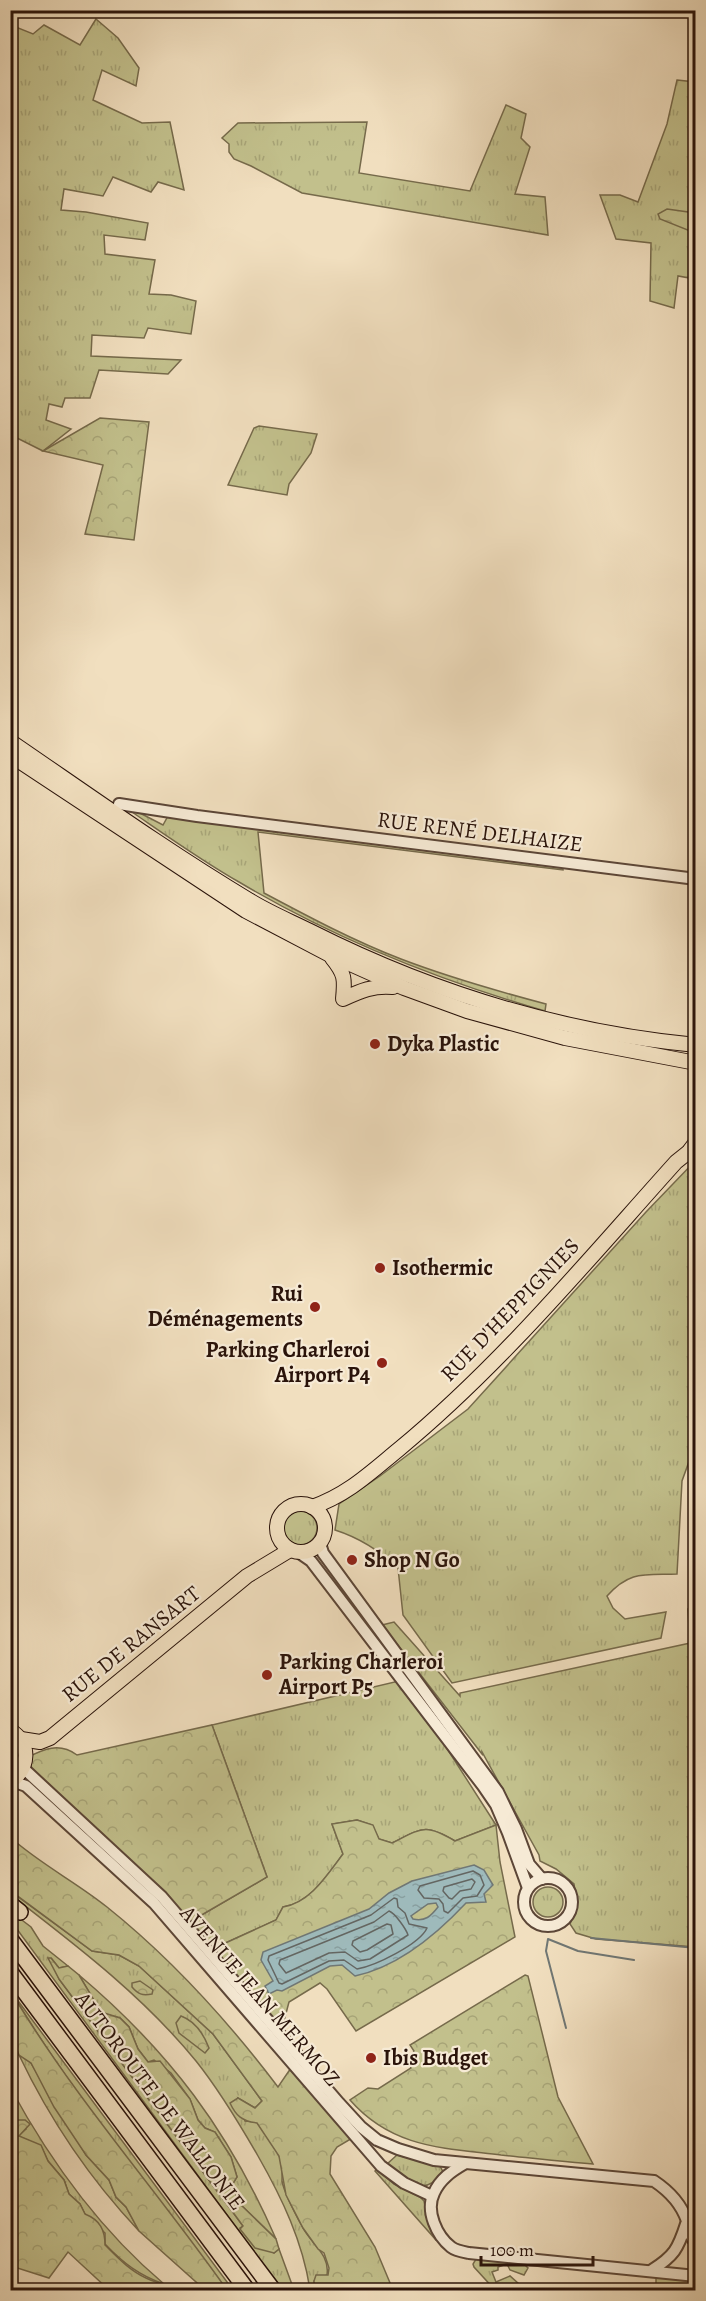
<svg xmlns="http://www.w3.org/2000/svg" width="706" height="2301" viewBox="0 0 706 2301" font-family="Alegreya,serif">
<defs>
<pattern id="grass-tufts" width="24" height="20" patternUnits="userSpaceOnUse" patternTransform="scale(1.5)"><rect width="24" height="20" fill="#c2c08c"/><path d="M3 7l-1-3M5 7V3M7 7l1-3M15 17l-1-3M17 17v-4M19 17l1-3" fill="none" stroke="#a7a477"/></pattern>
<pattern id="forest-crowns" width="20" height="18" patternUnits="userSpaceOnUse" patternTransform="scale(1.5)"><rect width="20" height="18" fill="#c2c08c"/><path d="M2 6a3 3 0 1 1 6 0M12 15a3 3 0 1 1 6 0" fill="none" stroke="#a7a477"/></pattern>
<pattern id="water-ripples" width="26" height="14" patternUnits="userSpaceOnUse" patternTransform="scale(1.5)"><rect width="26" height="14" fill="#9ebabb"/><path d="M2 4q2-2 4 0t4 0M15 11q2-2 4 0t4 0" fill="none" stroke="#889f9f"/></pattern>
</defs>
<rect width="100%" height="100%" fill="#f1dfbf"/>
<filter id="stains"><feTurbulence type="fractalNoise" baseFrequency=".00333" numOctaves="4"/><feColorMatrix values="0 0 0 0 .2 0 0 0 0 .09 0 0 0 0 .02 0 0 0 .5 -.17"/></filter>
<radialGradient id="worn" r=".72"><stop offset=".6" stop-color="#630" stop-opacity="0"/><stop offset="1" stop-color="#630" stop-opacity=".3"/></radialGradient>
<!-- grass -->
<g fill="url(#grass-tufts)" stroke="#766a4b" stroke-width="1.5">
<path d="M 96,19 L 118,38 L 139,68 L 136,86 L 102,70 L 93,100 L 142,123 L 170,122 L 184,190 L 158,182 L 151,192 L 113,177 L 103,196 L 64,189 L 61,210 L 86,212 L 148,223 L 145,240 L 104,235 L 105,254 L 155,260 L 149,294 L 171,295 L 196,301 L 191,334 L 148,328 L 144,338 L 92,335 L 91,356 L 181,360 L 168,374 L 99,370 L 90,398 L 65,398 L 62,407 L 49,404 L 46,420 L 71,429 L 43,451 L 11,435 L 11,25 L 33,34 L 44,25 L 80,45 Z"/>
<path d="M 677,80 L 695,82 L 695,126 L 690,138 L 696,139 L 695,279 L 678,276 L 674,308 L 650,301 L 651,243 L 616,239 L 600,195 L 620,195 L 638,202 L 667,124 Z"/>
<path d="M 506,105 L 526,114 L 521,138 L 530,147 L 515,194 L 545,197 L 548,235 L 302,193 L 251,166 L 234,159 L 229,152 L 229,144 L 222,138 L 238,123 L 367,122 L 359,173 L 470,191 Z"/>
<path d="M 259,426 L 317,434 L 311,453 L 289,484 L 287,495 L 228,485 L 254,428 Z"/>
<path d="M 134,810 L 163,825 L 168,816 L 563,865 L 563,870 L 258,832 L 264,893 C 309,917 354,941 401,959 C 448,977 497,991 546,1004 L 545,1011 C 438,980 335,939 239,882 C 202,861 167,836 132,812 Z"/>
<path d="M 695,1161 L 696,1442 L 682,1481 L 677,1574 C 645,1575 630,1570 607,1596 L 613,1608 L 625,1619 L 666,1612 L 661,1638 L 452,1683 L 403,1615 L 398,1568 C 379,1550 360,1538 335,1530 L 339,1504 L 380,1476 L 468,1409 L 646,1212 Z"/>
<circle cx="300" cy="1528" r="17"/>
<path d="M 695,1605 L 695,1625 L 689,1628 L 688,1609 Z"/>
<path d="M 394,1622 L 460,1696 L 460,1693 L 695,1642 L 695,1947 L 596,1939 L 576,1933 L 570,1924 L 577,1906 L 574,1884 L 556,1869 L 540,1861 L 539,1855 L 482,1752 L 482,1754 L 382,1625 Z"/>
<path d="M 403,1680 L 496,1825 L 455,1841 C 425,1823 422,1828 392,1843 L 379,1839 L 372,1825 L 357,1820 L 332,1824 L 343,1854 C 328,1875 310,1903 283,1907 L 276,1920 L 210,1950 L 186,1924 L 267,1877 L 212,1725 Z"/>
<circle cx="548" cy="1902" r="15"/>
<path d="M 10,1891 L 92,1951 L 119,1955 L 139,1966 L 213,2034 L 262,2101 L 255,2108 L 238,2098 L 245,2121 L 257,2122 C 264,2133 275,2145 280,2158 C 283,2165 282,2173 282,2181 C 284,2192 297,2217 303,2228 C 312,2245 330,2254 327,2275 L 314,2281 L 315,2290 L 310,2290 C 303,2242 282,2198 258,2156 C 239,2123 220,2091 196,2061 C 143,1996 77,1946 11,1895 Z"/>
<path d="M 10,1911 L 31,1927 L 43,1946 L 68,1966 L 59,1968 L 51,1958 L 59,1979 L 232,2211 L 243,2226 L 240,2228 L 274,2253 L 279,2249 L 294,2290 L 282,2290 L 11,1921 Z"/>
<path d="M 79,1975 C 169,2051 229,2131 276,2239 L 239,2203 L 232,2185 L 237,2177 L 231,2157 L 215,2132 L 205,2128 L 198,2120 L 190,2099 L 171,2073 L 154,2060 L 148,2062 L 138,2049 L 129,2027 L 120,2018 L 101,2013 Z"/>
<path d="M 10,1990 L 233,2290 L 227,2290 C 155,2196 78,2101 16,2000 L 11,1998 Z"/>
<path d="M 19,2055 L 31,2063 L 86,2155 L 109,2180 L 116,2197 L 126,2207 L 139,2231 C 89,2178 50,2120 19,2055 Z"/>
<path d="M 10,2087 C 50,2161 100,2230 164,2284 C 140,2276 123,2263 105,2244 L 105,2233 L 85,2214 L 80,2204 L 69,2194 L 64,2180 L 48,2161 L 41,2146 L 18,2136 L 26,2129 L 16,2120 L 15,2102 L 11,2102 Z"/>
<path d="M 397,2155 L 440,2166 L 443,2172 C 422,2200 408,2180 386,2165 Z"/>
<path d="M 377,2169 L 394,2184 L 420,2197 L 424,2201 L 429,2226 L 438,2239 L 436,2240 L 375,2171 Z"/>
<path d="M 476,2259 L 523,2263 L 528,2268 L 524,2275 L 510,2270 L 507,2264 L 498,2267 L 498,2270 L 492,2272 L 496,2282 L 510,2276 L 519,2284 L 517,2290 L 495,2290 L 474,2267 L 473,2264 Z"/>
<path d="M 656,2277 L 695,2282 L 695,2290 L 656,2290 Z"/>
</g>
<!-- forest -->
<g fill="url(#forest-crowns)" stroke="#766a4b" stroke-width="1.5">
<path d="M 667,209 L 695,213 L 695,233 L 660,219 L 658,214 Z"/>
<path d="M 100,418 L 149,422 L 134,540 L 85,534 L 103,465 L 43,451 Z"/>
<path d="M 212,1725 L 267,1877 L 186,1924 L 33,1779 L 26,1758 C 44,1749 59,1742 77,1755 Z"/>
<path d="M 357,1820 L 373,1825 L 379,1839 L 392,1843 C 422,1828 425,1823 455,1841 L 496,1825 L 500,1862 L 515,1937 L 356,2031 L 327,1989 L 320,1983 L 289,2002 L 284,2021 L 270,2022 L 210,1950 L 276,1920 L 283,1907 C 310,1903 327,1875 343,1854 L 332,1824 Z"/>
<path d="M 10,1837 C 40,1864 76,1882 107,1907 C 172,1959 228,2021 278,2087 L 293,2065 L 354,2137 L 337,2147 L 331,2156 L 330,2174 L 375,2247 L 393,2290 L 315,2290 L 314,2281 L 316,2275 L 328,2275 L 329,2268 L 324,2253 L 318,2249 L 303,2228 L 286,2195 L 279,2156 L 257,2123 C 242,2121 236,2116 230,2103 L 238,2098 L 255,2108 L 262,2101 L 213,2034 L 139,1966 L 119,1955 L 92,1951 L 11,1891 Z"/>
<path d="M 51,1958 L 59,1968 L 68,1966 L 79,1975 L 101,2012 L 120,2018 L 129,2027 L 138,2049 L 148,2062 L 160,2061 L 190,2099 L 198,2120 L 205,2128 L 215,2132 L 231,2157 L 237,2177 L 232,2185 L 239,2203 L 276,2239 L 279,2249 L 274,2253 L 255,2248 L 240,2229 L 243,2226 L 232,2211 L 59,1979 L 48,1958 Z"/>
<path d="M 525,1975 L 528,1976 L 558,2097 L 593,2164 C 562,2162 532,2158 501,2155 C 443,2148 392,2148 350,2100 L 368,2088 L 378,2089 L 411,2068 L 409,2062 L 414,2051 L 410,2045 Z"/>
<path d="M 140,1981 L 153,1990 L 152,1994 C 142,1996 138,1994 132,1987 L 132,1983 Z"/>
<path d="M 11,1998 L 16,2000 C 78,2102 158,2192 227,2290 L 205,2290 L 139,2231 L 126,2207 L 116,2197 L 109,2180 L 86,2155 L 54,2107 L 31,2063 L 19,2055 L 11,2035 Z"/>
<path d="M 181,2016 C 195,2021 204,2035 209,2048 L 205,2053 L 179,2033 L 176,2023 Z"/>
<path d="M 10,2102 L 15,2102 L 16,2120 L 25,2120 L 30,2124 L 19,2136 L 41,2145 L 48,2161 L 64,2180 L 69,2194 L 80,2204 L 85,2214 C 100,2220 105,2230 105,2245 C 117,2257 130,2271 146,2278 C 156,2283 164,2283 172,2290 L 109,2290 L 68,2252 L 49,2278 L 11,2266 Z"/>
</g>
<!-- water -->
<path fill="url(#water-ripples)" stroke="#707774" stroke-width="1.5" fill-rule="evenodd" d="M 474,1865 L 484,1870 L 493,1885 L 484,1894 L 486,1902 L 466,1903 C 437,1934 397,1967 355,1976 L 342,1965 L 330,1966 L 282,1991 L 277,1990 L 269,1994 L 265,1986 L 273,1981 L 261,1960 L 263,1952 L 369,1909 L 389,1893 L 412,1881 ZM 436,1903 L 438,1907 C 431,1916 425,1922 413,1919 L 411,1916 L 428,1904 Z"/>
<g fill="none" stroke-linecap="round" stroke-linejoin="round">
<!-- shore -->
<g stroke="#646662" stroke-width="1.5">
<path d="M 473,1871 L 480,1875 L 484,1885 L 477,1896 L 463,1898 L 448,1913 L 444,1911 L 443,1904 L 439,1899 L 424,1898 L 418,1890 L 420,1886 Z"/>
<path d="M 472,1879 L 475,1882 L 471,1889 L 460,1891 L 452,1899 L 449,1898 L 443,1891 L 444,1887 Z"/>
<path d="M 394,1898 L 397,1899 L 398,1907 L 405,1913 L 409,1924 L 427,1928 C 420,1944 375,1966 357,1969 L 344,1960 L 329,1961 L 282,1984 L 279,1983 L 268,1960 L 269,1956 L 371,1915 Z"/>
<path d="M 389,1911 C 395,1913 406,1929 408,1935 L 370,1959 L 358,1961 L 345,1952 L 329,1953 L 286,1973 L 279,1964 L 280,1960 L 374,1922 Z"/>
<path d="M 387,1924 L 391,1925 L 393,1934 L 367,1950 L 360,1952 L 352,1945 L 353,1941 Z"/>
</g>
<!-- stream -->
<g stroke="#707774" stroke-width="2">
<path d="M 591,1938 L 696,1948"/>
<path d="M 566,2028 L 546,1951 L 548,1939 L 578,1951 L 634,1960"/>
</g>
<defs>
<g id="tertiary">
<path d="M 119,804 L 197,816 L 696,879"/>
<path d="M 320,1543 L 323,1553 L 498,1792 L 516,1829 L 529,1864 L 542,1879"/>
<path d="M 298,1552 L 311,1561 L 483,1786 L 496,1805 L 508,1833 L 528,1888"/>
<path d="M 23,1768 L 162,1897 L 339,2103 L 361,2127 L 377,2140 L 398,2149 L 434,2160 L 654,2181 C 669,2191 681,2203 687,2221 C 689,2231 688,2235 696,2243"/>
<path d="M 12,1781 L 26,1786 L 154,1903 L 381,2166 L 404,2183 L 432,2196"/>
<circle cx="548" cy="1902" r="24"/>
<path d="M 464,2164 C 452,2171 440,2179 434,2193 C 425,2211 437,2236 451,2247 C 456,2251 464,2252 469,2253 L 696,2276"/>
<path d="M 652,2270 C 674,2256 678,2249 686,2224"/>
</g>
<g id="primary">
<circle cx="301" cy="1528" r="24"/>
<path d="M 312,1507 C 347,1495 370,1473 398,1450 C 501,1365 587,1261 676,1162 L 696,1146"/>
<path d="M 10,1730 C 31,1743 30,1768 10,1782"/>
<path d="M 21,1739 L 40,1742 L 50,1738 L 247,1576 L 290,1550"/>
</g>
<g id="trunk">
<path d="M 10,741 C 89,795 167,851 249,900 C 268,912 290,921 310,931 C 431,992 560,1032 696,1045"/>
<path d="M 10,755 L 246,911 L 328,954 L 404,988 L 467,1011 L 565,1038 L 696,1063"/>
<path d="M 332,958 C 345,974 345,979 343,999 C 360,991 374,985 393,987"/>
<path d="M 690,1150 L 696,1142"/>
</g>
<g id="motorway">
<path d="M 10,1904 L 20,1912"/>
<path d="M 10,1939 L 273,2290"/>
<path d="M 10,1972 L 247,2290"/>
</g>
</defs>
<!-- tertiary casing -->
<use href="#tertiary" stroke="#5c4637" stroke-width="14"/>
<!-- primary casing -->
<use href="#primary" stroke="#2a130a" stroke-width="16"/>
<!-- trunk casing -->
<use href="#trunk" stroke="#2a130a" stroke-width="16"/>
<!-- motorway casing -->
<use href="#motorway" stroke="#2a130a" stroke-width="18"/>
<!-- tertiary -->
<use href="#tertiary" stroke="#f6ead5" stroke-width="10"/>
<!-- primary -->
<use href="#primary" stroke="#f1dfbf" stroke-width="14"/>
<!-- trunk -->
<use href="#trunk" stroke="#f1dfbf" stroke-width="14"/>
<!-- motorway -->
<use href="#motorway" stroke="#f1dfbf" stroke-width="15"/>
</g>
<!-- markers -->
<g fill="#8f2418" stroke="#f6ead5" stroke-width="2">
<circle cx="375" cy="1044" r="6"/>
<circle cx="380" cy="1268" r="6"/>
<circle cx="315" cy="1307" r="6"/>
<circle cx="382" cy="1363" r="6"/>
<circle cx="352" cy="1560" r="6"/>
<circle cx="267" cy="1675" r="6"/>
<circle cx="371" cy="2058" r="6"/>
</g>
<g text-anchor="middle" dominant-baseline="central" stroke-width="4.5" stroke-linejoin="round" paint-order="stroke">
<!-- street labels -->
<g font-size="22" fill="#2a130a" stroke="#f6ead5">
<text transform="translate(480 832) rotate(7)">RUE RENÉ DELHAIZE</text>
<text transform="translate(510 1310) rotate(-46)">RUE D'HEPPIGNIES</text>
<text transform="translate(131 1644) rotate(-39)">RUE DE RANSART</text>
<text transform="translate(260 1996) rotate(49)">AVENUE JEAN MERMOZ</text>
<text transform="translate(160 2101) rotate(53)">AUTOROUTE DE WALLONIE</text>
</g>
<!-- poi labels -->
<g font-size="22" font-weight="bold" fill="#2a130a" stroke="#f6ead5" text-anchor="start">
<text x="387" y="1044">Dyka Plastic</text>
<text x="392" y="1268">Isothermic</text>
<text x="303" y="1294" text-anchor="end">Rui<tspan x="303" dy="25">Déménagements</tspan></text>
<text x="370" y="1350" text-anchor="end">Parking Charleroi<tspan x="370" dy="25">Airport P4</tspan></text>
<text x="364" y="1560">Shop N Go</text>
<text x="279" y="1662">Parking Charleroi<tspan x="279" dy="25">Airport P5</tspan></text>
<text x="383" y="2058">Ibis Budget</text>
</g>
</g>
<!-- margin -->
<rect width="706" height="2301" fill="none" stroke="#f1dfbf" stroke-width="36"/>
<rect x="12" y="12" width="682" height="2277" fill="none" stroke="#2a130a" stroke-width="3"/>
<rect x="18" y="18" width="670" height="2265" fill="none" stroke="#2a130a" stroke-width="1.5"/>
<!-- scale -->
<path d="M481 2256v9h112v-9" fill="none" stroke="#2a130a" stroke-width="3"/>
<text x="490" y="2256" font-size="18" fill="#2a130a" stroke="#f6ead5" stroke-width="4.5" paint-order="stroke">100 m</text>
<rect width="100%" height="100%" filter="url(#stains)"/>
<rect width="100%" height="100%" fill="url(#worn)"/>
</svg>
